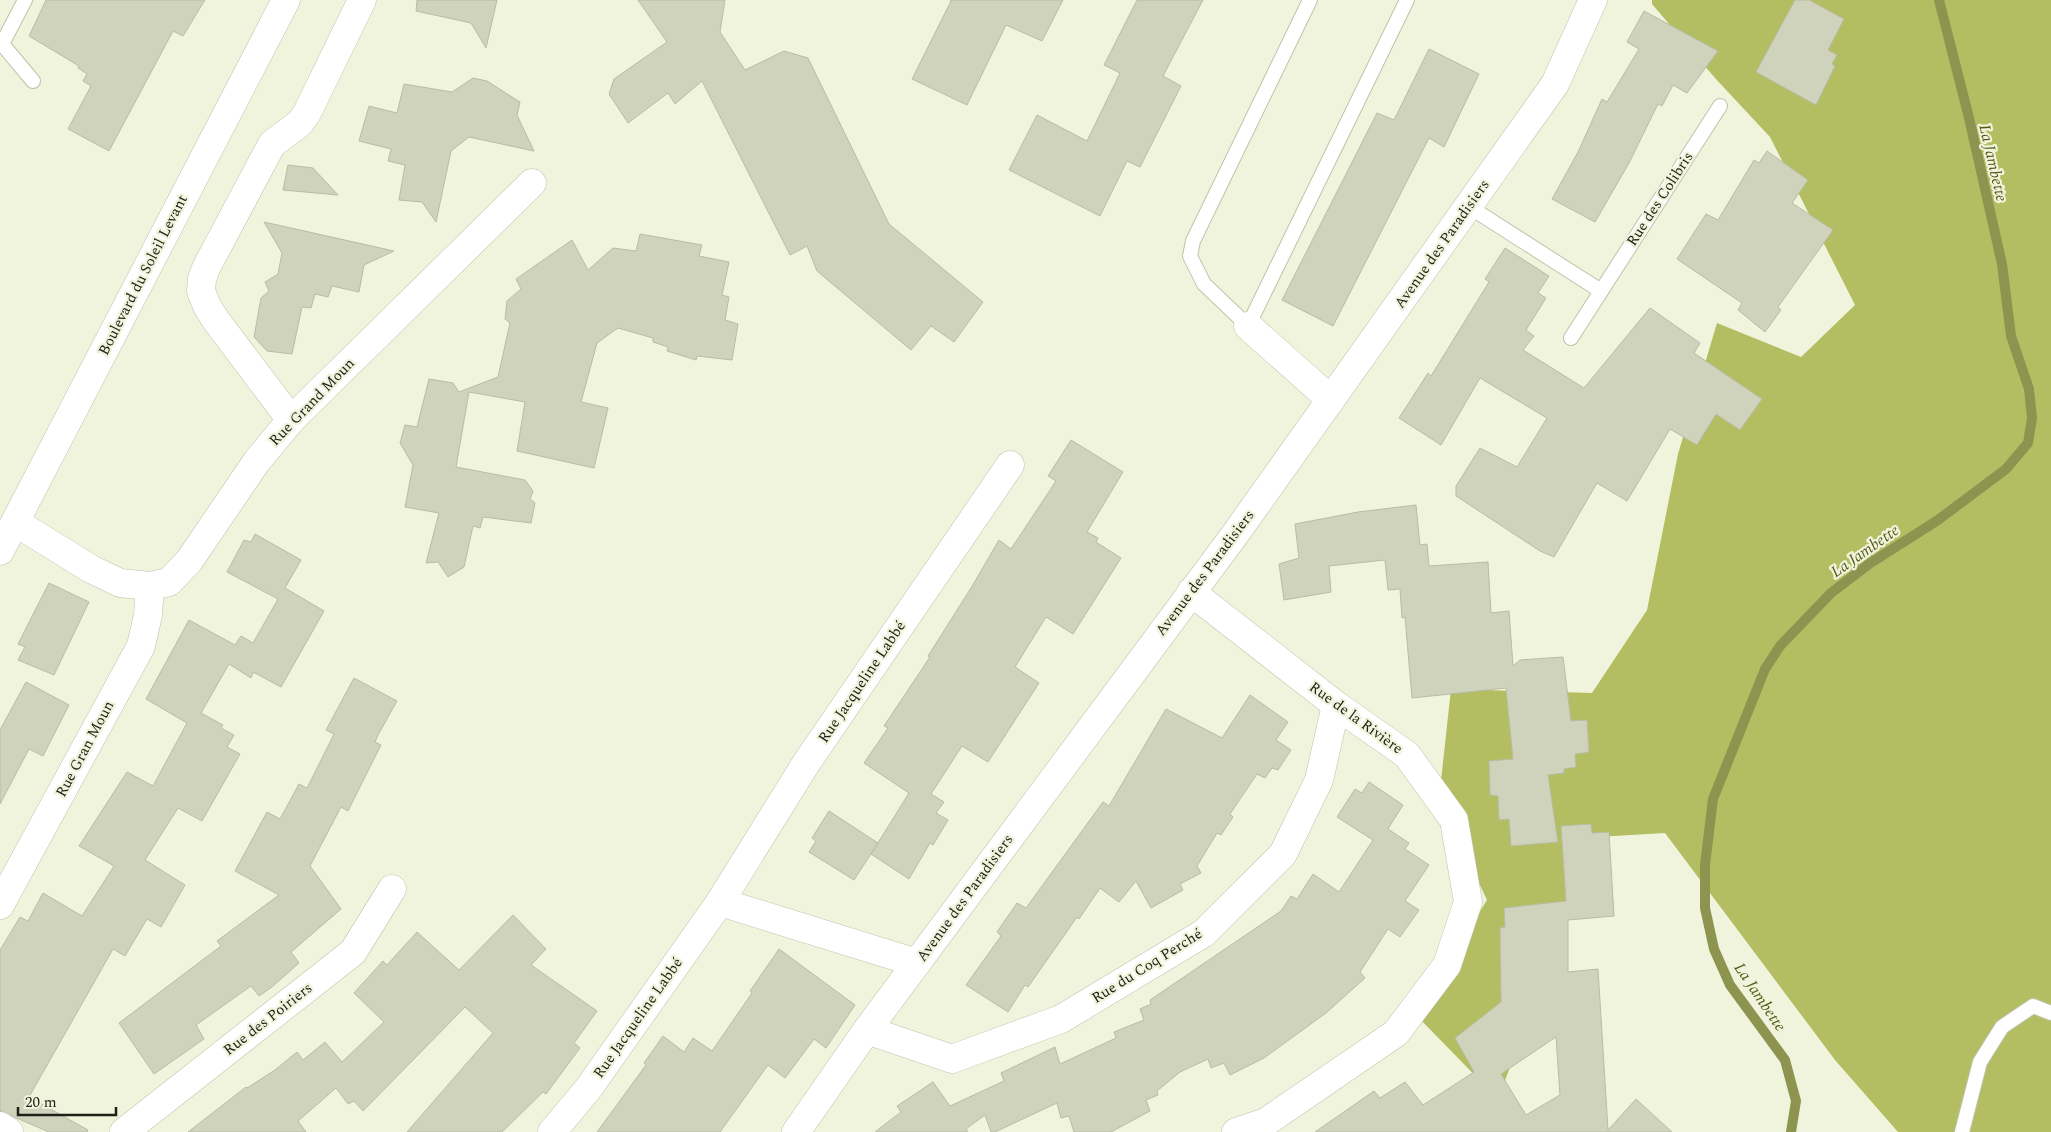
<svg xmlns="http://www.w3.org/2000/svg" width="2051" height="1132" viewBox="0 0 2051 1132" font-family="Spectral,serif">
<rect width="100%" height="100%" fill="#f0f4dc"/>
<!-- forest -->
<path fill="#b3be62" d="M 1652,0 L 2051,0 L 2051,1132 L 1898,1132 L 1835,1060 L 1665,833 L 1597,837 L 1498,1099 L 1416,1015 L 1487,900 L 1439,799 L 1451,689 L 1592,693 L 1647,610 L 1678,454 L 1717,323 L 1801,357 L 1855,305 L 1770,137 L 1715,78 L 1652,4 Z"/>
<g fill="none" stroke-linecap="round" stroke-linejoin="round">
<!-- stream -->
<path stroke="#8c9450" stroke-width="10" d="M 1791,1132 L 1796,1101 L 1785,1060 L 1730,985 L 1714,949 L 1705,908 L 1705,865 L 1713,799 L 1765,669 L 1780,646 L 1831,593 L 1869,564 L 1938,520 L 2006,469 L 2028,443 L 2032,418 L 2029,389 L 2011,336 L 2002,264 L 1969,118 L 1939,0"/>
</g>
<!-- building -->
<g fill="#cfd3bc" stroke="#b8bca6" fill-rule="evenodd">
<path d="M 46,0 L 205,0 L 183,36 L 173,31 L 109,151 L 68,129 L 91,86 L 83,81 L 87,74 L 78,68 L 79,66 L 29,36 Z"/>
<path d="M 417,0 L 497,0 L 486,48 L 471,23 L 416,11 Z"/>
<path d="M 638,0 L 725,0 L 720,32 L 745,70 L 784,51 L 808,58 L 889,224 L 983,302 L 954,342 L 931,326 L 911,350 L 817,271 L 807,246 L 790,255 L 702,81 L 675,104 L 668,93 L 628,123 L 609,94 L 614,79 L 667,42 Z"/>
<path d="M 950,0 L 1063,0 L 1042,41 L 1006,25 L 967,105 L 912,79 L 951,1 Z"/>
<path d="M 1137,0 L 1203,0 L 1163,76 L 1181,86 L 1140,167 L 1127,161 L 1100,216 L 1009,170 L 1037,115 L 1087,141 L 1120,73 L 1104,65 Z"/>
<path d="M 1795,0 L 1809,0 L 1844,19 L 1828,50 L 1837,55 L 1832,64 L 1835,66 L 1816,105 L 1756,72 Z"/>
<path d="M 1644,11 L 1718,51 L 1687,93 L 1673,85 L 1662,106 L 1658,104 L 1629,163 L 1595,222 L 1552,199 L 1578,152 L 1602,99 L 1607,102 L 1639,49 L 1627,42 Z"/>
<path d="M 1429,49 L 1479,74 L 1444,147 L 1429,138 L 1333,326 L 1282,300 L 1377,113 L 1394,120 Z"/>
<path d="M 473,78 L 487,81 L 520,102 L 517,115 L 534,151 L 469,137 L 451,151 L 436,222 L 422,202 L 399,200 L 405,165 L 388,161 L 391,149 L 359,141 L 369,106 L 397,113 L 404,84 L 452,92 Z"/>
<path d="M 1767,151 L 1808,180 L 1792,203 L 1833,230 L 1778,307 L 1781,310 L 1765,332 L 1738,310 L 1742,303 L 1677,259 L 1706,214 L 1718,220 L 1754,160 L 1759,163 Z"/>
<path d="M 288,165 L 313,168 L 338,195 L 283,190 Z"/>
<path d="M 264,222 L 394,251 L 364,265 L 359,292 L 332,286 L 328,297 L 315,294 L 311,308 L 302,307 L 292,354 L 267,351 L 254,337 L 261,298 L 269,291 L 265,282 L 278,274 L 282,253 Z"/>
<path d="M 640,234 L 702,245 L 699,256 L 729,262 L 722,295 L 729,297 L 725,320 L 738,324 L 732,360 L 697,356 L 696,360 L 667,351 L 668,347 L 653,342 L 653,338 L 618,328 L 597,343 L 581,402 L 608,408 L 594,468 L 517,451 L 525,402 L 469,392 L 456,467 L 525,480 L 533,491 L 530,499 L 535,503 L 531,523 L 483,517 L 480,528 L 473,526 L 464,567 L 448,577 L 438,562 L 426,563 L 439,513 L 405,507 L 413,465 L 400,443 L 405,425 L 417,427 L 429,379 L 453,383 L 459,392 L 498,377 L 510,323 L 505,319 L 507,301 L 521,289 L 516,279 L 572,240 L 588,270 L 613,248 L 636,251 Z"/>
<path d="M 1505,248 L 1549,276 L 1538,293 L 1546,298 L 1526,330 L 1534,336 L 1523,350 L 1584,388 L 1650,308 L 1700,343 L 1694,353 L 1762,399 L 1740,430 L 1716,414 L 1697,445 L 1670,429 L 1627,501 L 1597,483 L 1554,557 L 1540,551 L 1456,496 L 1456,486 L 1480,448 L 1517,467 L 1547,418 L 1480,378 L 1441,445 L 1399,418 L 1428,373 L 1431,376 L 1489,282 L 1485,279 Z"/>
<path d="M 1071,440 L 1123,472 L 1087,532 L 1098,538 L 1096,542 L 1121,558 L 1073,634 L 1046,617 L 1015,667 L 1039,683 L 988,762 L 962,746 L 931,794 L 944,802 L 936,813 L 948,820 L 933,845 L 930,843 L 909,879 L 871,854 L 909,793 L 864,763 L 888,728 L 884,726 L 930,657 L 928,656 L 971,588 L 999,540 L 1011,549 L 1056,481 L 1048,476 Z"/>
<path d="M 1416,505 L 1420,545 L 1427,544 L 1429,566 L 1488,562 L 1491,613 L 1509,611 L 1513,666 L 1520,660 L 1563,657 L 1571,721 L 1587,720 L 1589,752 L 1575,754 L 1576,767 L 1564,769 L 1564,773 L 1548,775 L 1558,842 L 1511,846 L 1509,819 L 1499,820 L 1498,796 L 1490,795 L 1489,761 L 1513,759 L 1506,688 L 1412,698 L 1405,617 L 1402,618 L 1400,589 L 1388,590 L 1385,560 L 1329,566 L 1331,592 L 1284,600 L 1279,564 L 1299,558 L 1295,524 L 1358,512 Z"/>
<path d="M 255,534 L 301,560 L 285,588 L 324,611 L 281,687 L 253,672 L 251,678 L 229,664 L 201,713 L 223,725 L 221,728 L 234,735 L 227,747 L 240,754 L 202,821 L 178,808 L 145,860 L 185,885 L 161,927 L 147,919 L 125,956 L 113,949 L 29,1097 L 88,1130 L 87,1132 L 49,1132 L 0,1111 L 0,950 L 20,917 L 28,921 L 43,893 L 82,916 L 114,866 L 79,846 L 127,772 L 153,786 L 187,723 L 146,699 L 189,620 L 235,645 L 241,636 L 253,643 L 278,599 L 227,572 L 244,540 L 251,542 Z"/>
<path d="M 49,583 L 89,602 L 54,675 L 18,660 L 25,647 L 18,644 Z"/>
<path d="M 354,678 L 397,701 L 378,735 L 375,742 L 381,745 L 348,811 L 341,807 L 310,866 L 341,909 L 291,952 L 299,963 L 272,987 L 259,996 L 251,986 L 196,1025 L 204,1039 L 154,1074 L 119,1023 L 221,946 L 217,941 L 279,895 L 235,871 L 267,812 L 280,819 L 299,784 L 307,788 L 334,734 L 326,730 Z"/>
<path d="M 26,682 L 69,705 L 43,756 L 29,749 L 0,804 L 0,730 Z"/>
<path d="M 1250,695 L 1288,722 L 1276,740 L 1291,750 L 1278,770 L 1272,768 L 1265,778 L 1257,774 L 1230,814 L 1233,817 L 1221,835 L 1217,833 L 1197,866 L 1201,873 L 1180,884 L 1183,890 L 1151,908 L 1136,881 L 1119,902 L 1100,888 L 1079,919 L 1077,917 L 1028,987 L 1025,985 L 1008,1012 L 966,985 L 1001,936 L 997,932 L 1017,903 L 1026,908 L 1103,802 L 1109,806 L 1166,709 L 1222,738 Z"/>
<path d="M 1369,782 L 1403,805 L 1388,829 L 1409,843 L 1405,849 L 1429,865 L 1405,901 L 1419,910 L 1400,937 L 1388,929 L 1360,972 L 1365,978 L 1326,1013 L 1264,1058 L 1230,1075 L 1224,1063 L 1211,1068 L 1208,1059 L 1180,1072 L 1157,1091 L 1158,1095 L 1146,1100 L 1150,1111 L 1111,1132 L 1074,1132 L 1069,1116 L 1061,1118 L 1057,1103 L 995,1132 L 991,1132 L 985,1115 L 966,1129 L 968,1132 L 875,1132 L 901,1112 L 897,1106 L 933,1082 L 950,1106 L 1004,1081 L 1001,1073 L 1055,1047 L 1060,1064 L 1116,1038 L 1114,1032 L 1144,1020 L 1140,1009 L 1151,1004 L 1150,1000 L 1281,911 L 1291,896 L 1297,899 L 1313,874 L 1339,892 L 1373,840 L 1337,817 L 1355,789 L 1362,793 Z"/>
<path d="M 829,811 L 878,843 L 854,880 L 809,852 L 816,841 L 812,838 Z"/>
<path d="M 1591,824 L 1592,833 L 1609,832 L 1614,916 L 1568,920 L 1568,972 L 1598,969 L 1608,1130 L 1636,1099 L 1672,1132 L 1315,1132 L 1374,1091 L 1380,1098 L 1405,1082 L 1423,1105 L 1474,1072 L 1455,1038 L 1501,1002 L 1500,928 L 1505,927 L 1504,908 L 1566,901 L 1561,826 ZM 1556,1037 L 1560,1095 L 1526,1115 L 1501,1074 Z"/>
<path d="M 513,915 L 546,949 L 531,965 L 597,1011 L 574,1043 L 580,1048 L 546,1094 L 543,1092 L 502,1132 L 407,1132 L 493,1033 L 465,1007 L 363,1111 L 354,1101 L 348,1104 L 336,1088 L 298,1121 L 306,1132 L 188,1132 L 246,1087 L 247,1088 L 275,1070 L 297,1052 L 303,1060 L 325,1042 L 342,1062 L 384,1022 L 354,993 L 383,961 L 387,965 L 417,932 L 459,970 Z"/>
<path d="M 779,949 L 855,1005 L 826,1048 L 814,1039 L 785,1078 L 768,1065 L 720,1132 L 597,1132 L 646,1065 L 644,1063 L 663,1036 L 684,1052 L 693,1038 L 712,1051 L 752,993 L 750,991 Z"/>
</g>
<g fill="none" stroke-linecap="round" stroke-linejoin="round">
<defs>
<g id="lane">
<path d="M 25,0 L 2,44 L 33,81"/>
<path d="M 1310,0 L 1193,241 L 1190,256 L 1204,284 L 1248,326 L 1407,0"/>
<path d="M 1468,206 L 1601,291"/>
<path d="M 1571,338 L 1720,106"/>
<path d="M 1962,1132 L 1980,1062 L 2002,1027 L 2033,1006 L 2051,1013"/>
</g>
<g id="street">
<path d="M 1248,326 L 1331,400"/>
<path d="M 291,420 L 215,319 L 207,306 L 201,291 L 202,279 L 206,268 L 272,144 L 300,123 L 307,113 L 362,0"/>
<path d="M 15,522 L 91,569 L 120,583 L 150,586 L 169,582 L 189,561 L 257,461 L 291,420 L 532,183"/>
<path d="M 1191,592 L 1336,705 L 1407,755 L 1454,820 L 1468,902 L 1447,965 L 1396,1033 L 1266,1122 L 1236,1132"/>
<path d="M 720,902 L 917,963"/>
<path d="M 0,905 L 141,646 L 148,615 L 150,586"/>
<path d="M 867,1030 L 952,1059 L 1061,1019 L 1204,933 L 1283,854 L 1319,780 L 1336,705"/>
<path d="M 0,1126 L 9,1132"/>
<path d="M 124,1132 L 353,952 L 392,889"/>
<path d="M 552,1132 L 588,1089 L 720,902 L 805,765 L 1010,465"/>
<path d="M 796,1132 L 867,1030 L 1236,533 L 1555,84 L 1593,0"/>
</g>
<path id="secondary" d="M 0,551 L 286,0"/>
</defs>
<!-- lane casing -->
<use href="#lane" stroke="#bfc3ac" stroke-width="16"/>
<!-- street casing -->
<use href="#street" stroke="#bfc3ac" stroke-width="29"/>
<!-- secondary casing -->
<use href="#secondary" stroke="#bfc3ac" stroke-width="29"/>
<!-- lane -->
<use href="#lane" stroke="#fff" stroke-width="14"/>
<!-- street -->
<use href="#street" stroke="#fff" stroke-width="28"/>
<!-- secondary -->
<use href="#secondary" stroke="#fff" stroke-width="28"/>
</g>
<g text-anchor="middle" dominant-baseline="central" stroke-width="4.5" stroke-linejoin="round" paint-order="stroke">
<!-- street labels -->
<g font-size="15" fill="#1f2017" stroke="#f0f4dc">
<text transform="translate(1660 199) rotate(-57)">Rue des Colibris</text>
<text transform="translate(1442 244) rotate(-55)">Avenue des Paradisiers</text>
<text transform="translate(143 275) rotate(-63)">Boulevard du Soleil Levant</text>
<text transform="translate(312 402) rotate(-46)">Rue Grand Moun</text>
<text transform="translate(1205 573) rotate(-53)">Avenue des Paradisiers</text>
<text transform="translate(862 682) rotate(-56)">Rue Jacqueline Labbé</text>
<text transform="translate(1356 718) rotate(36)">Rue de la Rivière</text>
<text transform="translate(85 749) rotate(-62)">Rue Gran Moun</text>
<text transform="translate(965 898) rotate(-54)">Avenue des Paradisiers</text>
<text transform="translate(1147 966) rotate(-32)">Rue du Coq Perché</text>
<text transform="translate(638 1018) rotate(-55)">Rue Jacqueline Labbé</text>
<text transform="translate(268 1019) rotate(-38)">Rue des Poiriers</text>
</g>
<!-- water labels -->
<g font-size="16" font-style="italic" fill="#535a16" stroke="#f0f4dc">
<text transform="translate(1993 163) rotate(77)">La Jambette</text>
<text transform="translate(1865 551) rotate(-35)">La Jambette</text>
<text transform="translate(1760 997) rotate(56)">La Jambette</text>
</g>
</g>
<!-- scale -->
<path d="M18 1107v8h98v-8" fill="none" stroke="#1f2017" stroke-width="2.5"/>
<text x="25" y="1107" font-size="15" fill="#1f2017" stroke="#f0f4dc" stroke-width="4" paint-order="stroke">20 m</text>
</svg>
